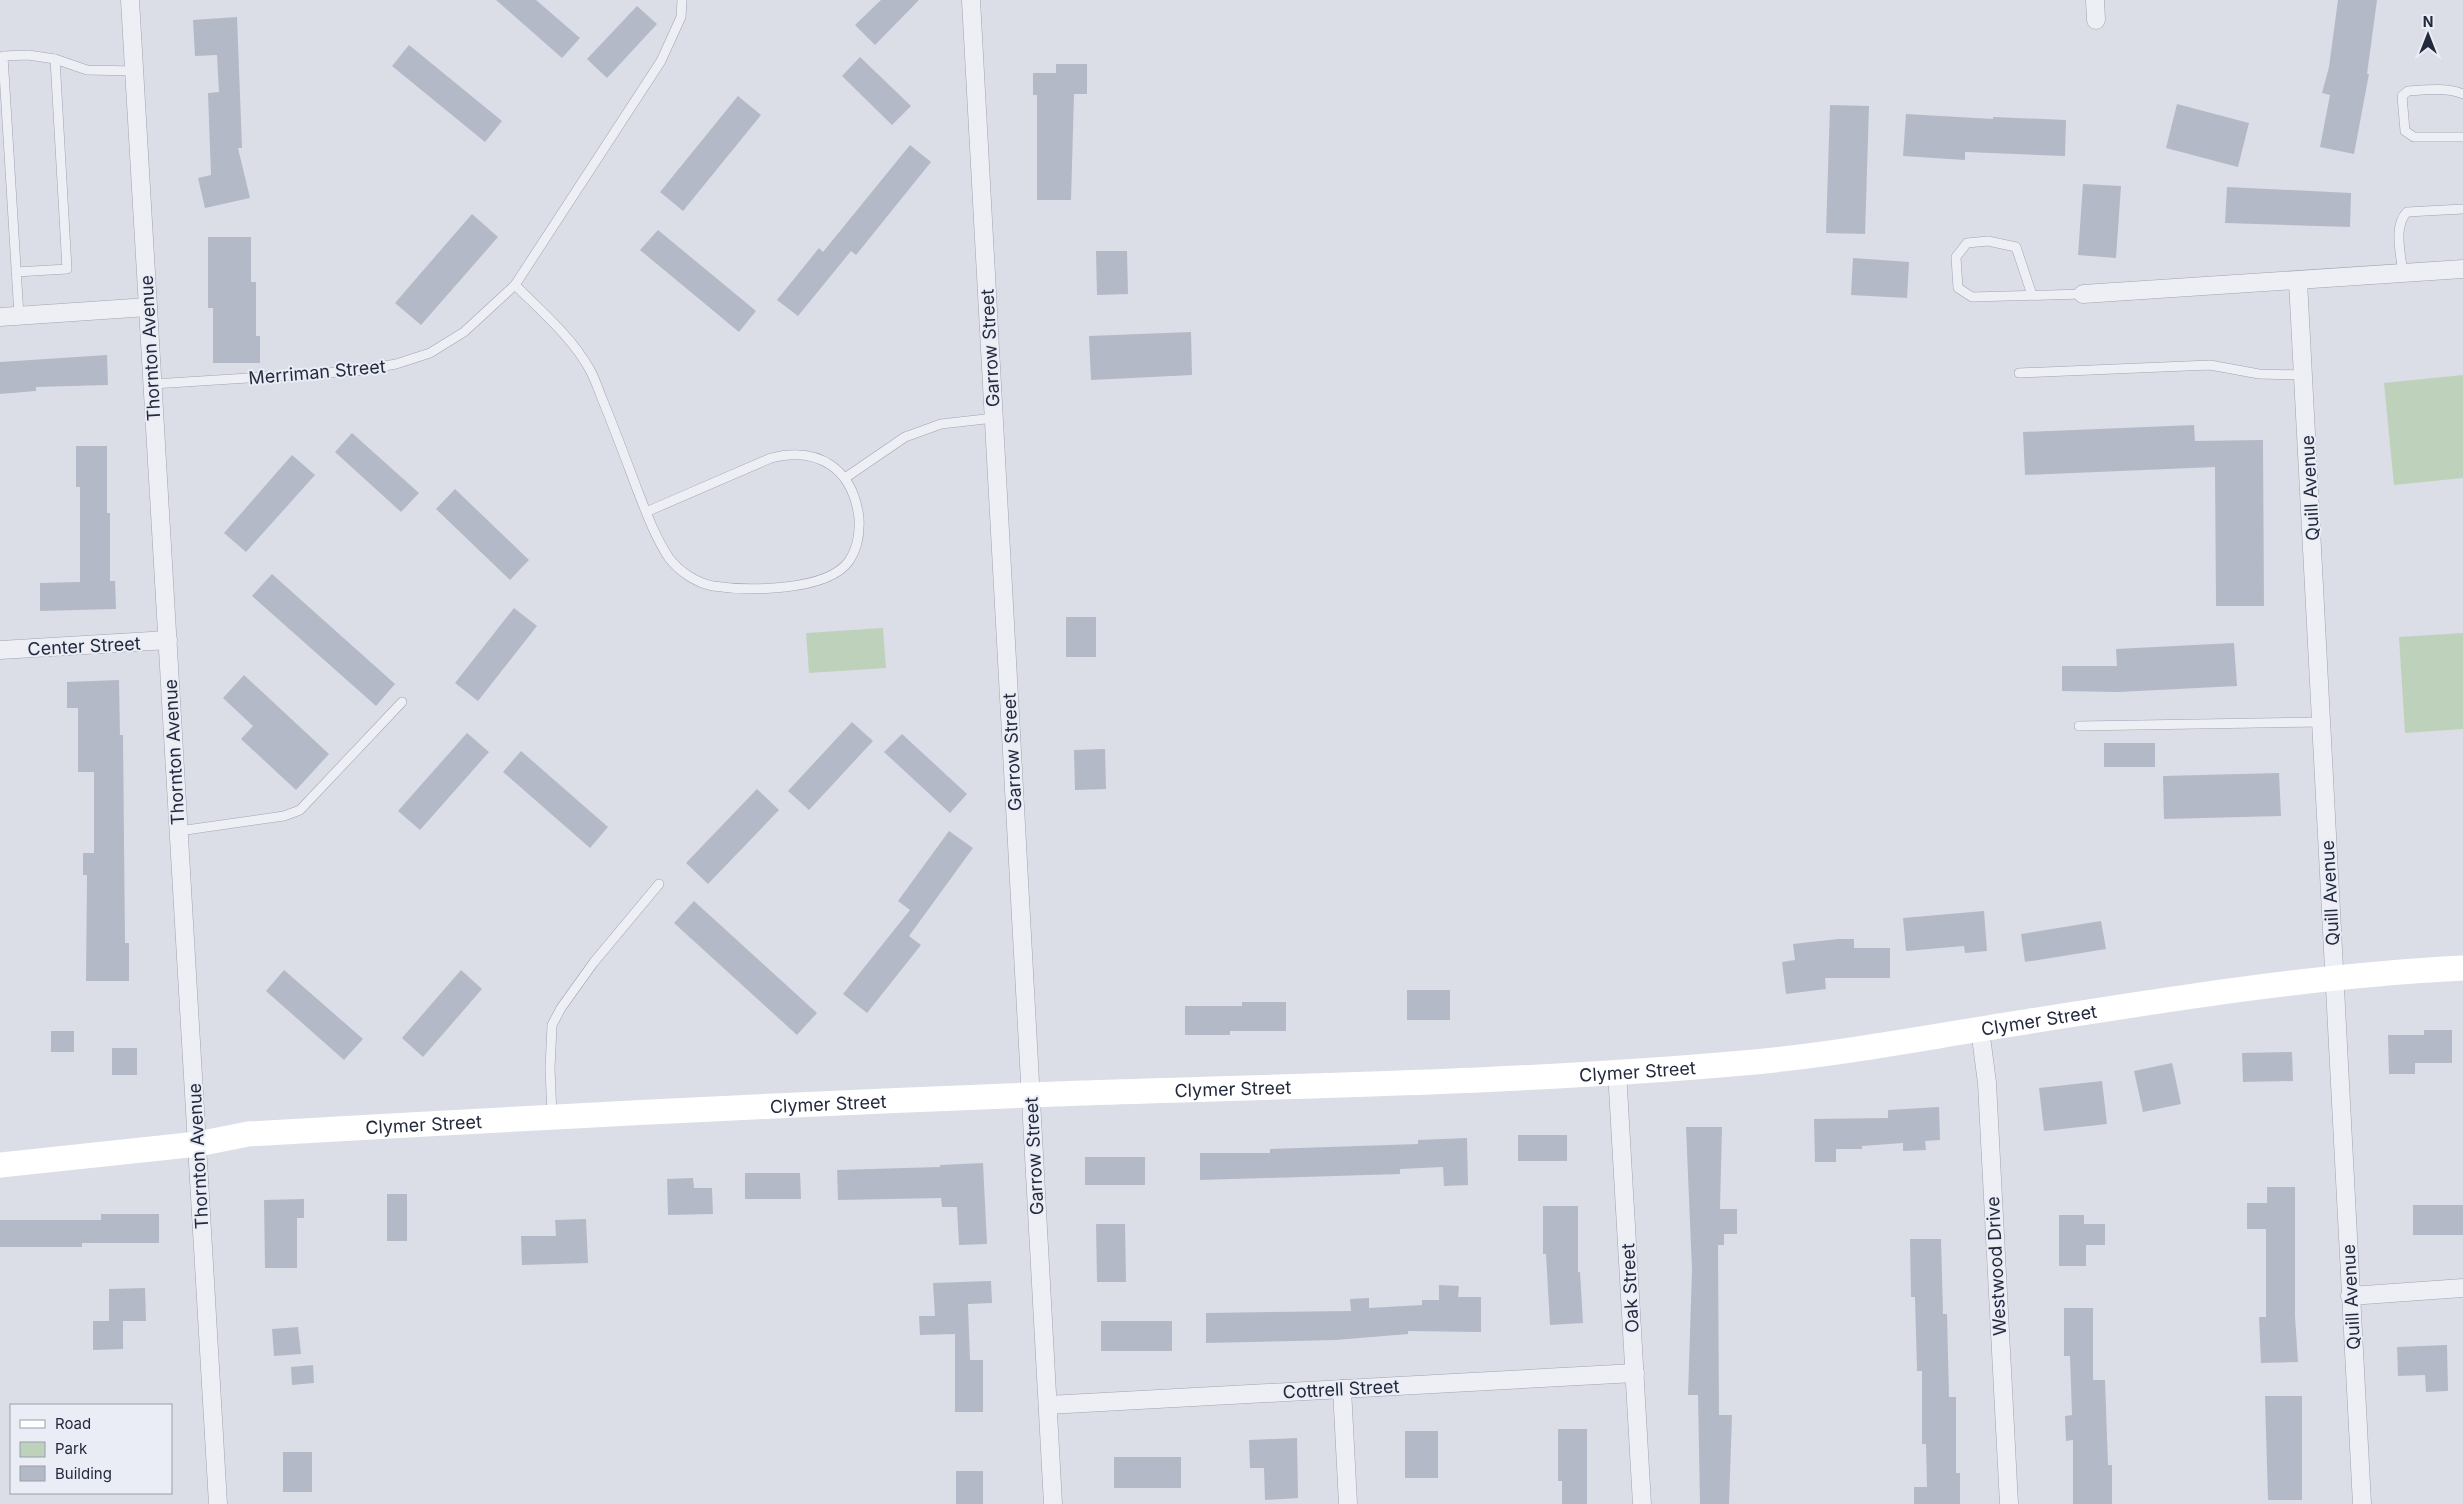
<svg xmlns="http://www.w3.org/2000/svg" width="2463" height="1504" viewBox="0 0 2463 1504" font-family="Inter,sans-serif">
<rect width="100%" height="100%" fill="#dbdee7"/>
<!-- green -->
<g fill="#bed2bb">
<path d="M 2463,375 L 2463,478 L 2394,485 L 2384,383 Z"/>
<path d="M 883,628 L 886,668 L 809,673 L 806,633 Z"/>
<path d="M 2463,633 L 2463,729 L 2405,733 L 2399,637 Z"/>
</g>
<!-- building -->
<g fill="#b4b9c7">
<path d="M 496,0 L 536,0 L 580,38 L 562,58 Z"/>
<path d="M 881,0 L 919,0 L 875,45 L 855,25 Z"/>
<path d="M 2338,0 L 2377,0 L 2367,74 L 2369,74 L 2354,154 L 2320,147 L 2330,95 L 2322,93 L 2329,67 Z"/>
<path d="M 637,6 L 657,24 L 607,78 L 587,59 Z"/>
<path d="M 237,17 L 242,148 L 238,148 L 250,198 L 205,208 L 198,178 L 211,175 L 208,93 L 219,92 L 217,55 L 195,56 L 193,20 Z"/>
<path d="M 409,45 L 502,121 L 485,142 L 392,66 Z"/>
<path d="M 860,57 L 911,106 L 892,125 L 842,76 Z"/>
<path d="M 1056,64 L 1087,64 L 1087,94 L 1074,94 L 1071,200 L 1037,200 L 1037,95 L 1033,95 L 1033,73 L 1056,73 Z"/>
<path d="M 738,96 L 761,115 L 683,211 L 660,192 Z"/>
<path d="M 2177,104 L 2249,123 L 2238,167 L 2166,148 Z"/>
<path d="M 1830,105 L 1869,106 L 1865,234 L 1826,233 Z"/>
<path d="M 1906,114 L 1993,119 L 1993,117 L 2066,120 L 2065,156 L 1965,152 L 1965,160 L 1903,156 Z"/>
<path d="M 910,145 L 931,162 L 856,255 L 851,251 L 798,316 L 777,300 L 819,248 L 823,252 Z"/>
<path d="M 2083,184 L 2121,186 L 2116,258 L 2078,255 Z"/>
<path d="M 2227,187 L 2351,193 L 2350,227 L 2225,223 Z"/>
<path d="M 472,214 L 498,237 L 421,325 L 395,303 Z"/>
<path d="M 658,230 L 756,311 L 739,332 L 640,250 Z"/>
<path d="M 208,237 L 251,237 L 251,282 L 256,282 L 256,336 L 260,336 L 260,363 L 213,363 L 213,308 L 208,308 Z"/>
<path d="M 1096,251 L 1127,251 L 1128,294 L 1097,295 Z"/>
<path d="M 1853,258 L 1909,262 L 1907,298 L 1851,295 Z"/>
<path d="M 1191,332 L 1192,375 L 1091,380 L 1089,336 Z"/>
<path d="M 107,355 L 108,385 L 36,387 L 36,391 L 0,394 L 0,362 Z"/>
<path d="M 2194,425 L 2195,441 L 2263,440 L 2264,606 L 2216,606 L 2215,467 L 2025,475 L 2023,432 Z"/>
<path d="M 352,433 L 419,493 L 401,512 L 335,452 Z"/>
<path d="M 76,446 L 107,446 L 107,513 L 110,513 L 110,581 L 115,581 L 116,609 L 40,611 L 40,583 L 80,582 L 80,487 L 76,487 Z"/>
<path d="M 292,455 L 315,475 L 246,552 L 224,533 Z"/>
<path d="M 455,489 L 529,560 L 510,580 L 436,509 Z"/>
<path d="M 272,574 L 395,684 L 376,706 L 252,596 Z"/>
<path d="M 514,608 L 537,626 L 478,701 L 455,683 Z"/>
<rect x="1066" y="617" width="30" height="40"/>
<path d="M 2234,643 L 2237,686 L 2118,692 L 2062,691 L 2062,666 L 2117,666 L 2116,649 Z"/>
<path d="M 244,675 L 329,754 L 296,790 L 241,739 L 253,726 L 223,698 Z"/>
<path d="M 119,680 L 120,735 L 123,735 L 125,943 L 129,943 L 129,981 L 86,981 L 87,875 L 83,875 L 83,853 L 94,853 L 94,772 L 78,772 L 78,708 L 67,708 L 67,682 Z"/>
<path d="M 852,722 L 873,741 L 809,810 L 788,791 Z"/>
<path d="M 467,733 L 489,752 L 420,830 L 398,811 Z"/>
<path d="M 902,734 L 967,794 L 950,813 L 884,752 Z"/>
<rect x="2104" y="743" width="51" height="24"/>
<path d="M 1105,749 L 1106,789 L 1075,790 L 1074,750 Z"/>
<path d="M 521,751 L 608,827 L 590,848 L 503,772 Z"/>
<path d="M 2279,773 L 2281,816 L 2164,819 L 2163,776 Z"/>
<path d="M 757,789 L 779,810 L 708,884 L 686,863 Z"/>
<path d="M 949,831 L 973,848 L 909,936 L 921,945 L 867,1013 L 843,994 L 910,910 L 898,901 Z"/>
<path d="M 694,901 L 817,1013 L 797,1035 L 674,923 Z"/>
<path d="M 1984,911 L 1987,951 L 1965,953 L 1964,946 L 1906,951 L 1903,918 Z"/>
<path d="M 2101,921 L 2106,949 L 2025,962 L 2021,934 Z"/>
<path d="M 1838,939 L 1854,939 L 1854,948 L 1890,948 L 1890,978 L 1825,978 L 1826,989 L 1786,994 L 1782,962 L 1795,960 L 1793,944 Z"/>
<path d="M 284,970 L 363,1039 L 344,1060 L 266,991 Z"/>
<path d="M 461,970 L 482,989 L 423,1057 L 402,1038 Z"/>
<rect x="1407" y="990" width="43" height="30"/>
<path d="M 1242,1002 L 1286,1002 L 1286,1031 L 1230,1031 L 1230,1035 L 1185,1035 L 1185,1006 L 1242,1006 Z"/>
<path d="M 2424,1030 L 2452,1030 L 2452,1063 L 2415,1063 L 2415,1074 L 2389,1074 L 2388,1035 L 2424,1035 Z"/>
<rect x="51" y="1031" width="23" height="21"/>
<rect x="112" y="1048" width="25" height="27"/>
<path d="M 2292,1052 L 2293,1081 L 2243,1082 L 2242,1053 Z"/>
<path d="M 2172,1063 L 2181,1104 L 2143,1112 L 2134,1071 Z"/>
<path d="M 2102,1081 L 2107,1124 L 2044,1131 L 2039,1088 Z"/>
<path d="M 1939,1107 L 1940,1140 L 1925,1141 L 1926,1150 L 1903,1151 L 1903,1143 L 1862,1146 L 1862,1149 L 1836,1149 L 1836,1162 L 1815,1162 L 1814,1119 L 1888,1118 L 1888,1110 Z"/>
<path d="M 1686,1127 L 1722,1127 L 1720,1209 L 1737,1209 L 1737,1234 L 1724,1234 L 1724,1245 L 1718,1245 L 1719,1415 L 1732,1415 L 1729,1504 L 1700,1504 L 1698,1395 L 1688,1395 L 1692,1270 Z"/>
<rect x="1518" y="1135" width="49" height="26"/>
<path d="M 1467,1138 L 1468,1185 L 1444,1186 L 1443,1167 L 1400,1169 L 1400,1174 L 1200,1180 L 1200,1153 L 1270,1153 L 1270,1149 L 1418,1144 L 1418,1140 Z"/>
<rect x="1085" y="1157" width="60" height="28"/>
<path d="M 983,1163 L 987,1244 L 959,1245 L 957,1207 L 942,1207 L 941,1198 L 838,1200 L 837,1170 L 940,1167 L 940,1165 Z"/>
<path d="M 745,1173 L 800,1173 L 801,1199 L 745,1199 Z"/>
<path d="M 693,1178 L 694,1188 L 712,1188 L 713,1214 L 668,1215 L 667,1179 Z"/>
<path d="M 2267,1187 L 2295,1187 L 2295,1316 L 2298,1362 L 2261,1363 L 2259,1317 L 2266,1317 L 2266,1229 L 2247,1229 L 2247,1203 L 2267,1203 Z"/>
<rect x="387" y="1194" width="20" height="47"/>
<path d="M 304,1199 L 304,1218 L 297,1218 L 297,1268 L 265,1268 L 264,1200 Z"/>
<rect x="2413" y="1205" width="50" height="30"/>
<path d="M 1543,1206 L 1578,1206 L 1578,1272 L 1580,1272 L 1583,1323 L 1550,1325 L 1546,1254 L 1543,1254 Z"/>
<path d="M 101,1214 L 159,1214 L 159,1243 L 82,1243 L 82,1247 L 0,1247 L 0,1220 L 101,1220 Z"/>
<path d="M 2059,1215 L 2084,1215 L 2084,1224 L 2105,1224 L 2105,1245 L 2086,1245 L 2086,1266 L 2059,1266 Z"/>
<path d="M 586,1219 L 588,1263 L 522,1265 L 521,1236 L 556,1236 L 555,1220 Z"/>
<path d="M 1096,1224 L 1125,1224 L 1126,1282 L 1097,1282 Z"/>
<path d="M 1910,1239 L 1941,1239 L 1943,1314 L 1947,1314 L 1949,1397 L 1956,1397 L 1956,1473 L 1960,1473 L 1960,1504 L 1914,1504 L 1914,1487 L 1927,1487 L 1926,1444 L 1922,1444 L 1922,1371 L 1917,1371 L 1915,1297 L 1911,1297 Z"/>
<path d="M 991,1281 L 992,1303 L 968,1304 L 970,1360 L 983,1360 L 983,1412 L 955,1412 L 955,1334 L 920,1335 L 919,1316 L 935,1316 L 933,1283 Z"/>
<path d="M 1439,1285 L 1459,1286 L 1458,1297 L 1481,1297 L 1481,1332 L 1408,1331 L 1408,1334 L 1336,1340 L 1206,1343 L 1206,1313 L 1351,1311 L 1350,1299 L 1369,1298 L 1369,1308 L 1422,1305 L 1422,1300 L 1439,1300 Z"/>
<path d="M 145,1288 L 146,1321 L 123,1321 L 123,1349 L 93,1350 L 93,1321 L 109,1321 L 109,1289 Z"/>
<path d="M 2064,1308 L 2093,1308 L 2093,1380 L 2105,1380 L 2108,1465 L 2112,1465 L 2112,1504 L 2073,1504 L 2073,1440 L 2066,1441 L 2065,1416 L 2072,1415 L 2070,1356 L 2064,1356 Z"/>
<rect x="1101" y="1321" width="71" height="30"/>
<path d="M 298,1327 L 301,1354 L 274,1356 L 272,1329 Z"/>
<path d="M 2447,1345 L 2448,1391 L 2426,1392 L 2425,1375 L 2398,1376 L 2397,1347 Z"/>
<path d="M 313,1365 L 314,1383 L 292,1385 L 291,1367 Z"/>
<path d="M 2265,1396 L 2302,1396 L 2302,1500 L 2268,1500 Z"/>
<path d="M 1558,1429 L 1587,1429 L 1587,1504 L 1562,1504 L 1562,1481 L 1558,1481 Z"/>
<rect x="1405" y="1431" width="33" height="47"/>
<path d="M 1297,1438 L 1298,1498 L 1265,1500 L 1264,1468 L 1250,1468 L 1249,1440 Z"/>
<rect x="283" y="1452" width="29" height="40"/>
<rect x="1114" y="1457" width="67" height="31"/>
<rect x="956" y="1471" width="27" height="33"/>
</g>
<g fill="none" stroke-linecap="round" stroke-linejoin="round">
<defs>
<g id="lane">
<path d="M 2463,94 C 2447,87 2425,90 2408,91 L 2402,96 L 2405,131 L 2414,137 L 2463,137"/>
<path d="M 16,272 L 67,269 L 55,59"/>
<path d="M 2403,274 C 2401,255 2393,226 2407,212 L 2463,209"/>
<path d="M 515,285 C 541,311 572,337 590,370 C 595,379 599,391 603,401 C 615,430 626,460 637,489 C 646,512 655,537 669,558 C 679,571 696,583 713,586 C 746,591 827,592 849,561 C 858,548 860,534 859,518 C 853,469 819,446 771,458 L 646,512"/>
<path d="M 2032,295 L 2016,247 L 1988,241 L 1967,243 L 1956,257 L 1958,288 L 1972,297 L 2083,294"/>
<path d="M 19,316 L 3,56 L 28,55 L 55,59 L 87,70 L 134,71"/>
<path d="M 2019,373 L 2210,365 L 2259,374 L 2304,375"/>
<path d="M 153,384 L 356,371 L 396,364 L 430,353 L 464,332 L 515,285 L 661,61 L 681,17 L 682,0"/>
<path d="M 845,478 L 905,437 L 941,424 L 994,418"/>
<path d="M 2079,726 L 2322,722"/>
<path d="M 179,831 L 284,816 L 300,810 L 402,702"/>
<path d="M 552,1116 L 550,1069 L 552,1025 L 561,1008 L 594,962 L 659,884"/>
</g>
<g id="street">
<path d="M 130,0 L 218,1504"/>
<path d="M 971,0 L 1053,1504"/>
<path d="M 2095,0 L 2096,20"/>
<path d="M 2298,281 L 2362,1504"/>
<path d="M 2083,294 L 2463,269"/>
<path d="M 0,317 L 148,307"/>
<path d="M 0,650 L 168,640"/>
<path d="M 1980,1029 L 1987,1083 L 2009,1504"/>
<path d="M 1617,1071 L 1642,1504"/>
<path d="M 2350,1296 L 2463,1288"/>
<path d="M 1342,1389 L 1348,1504"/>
<path d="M 1048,1405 L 1635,1373"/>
</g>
</defs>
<!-- lane casing -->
<use href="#lane" stroke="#a0a4b1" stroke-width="10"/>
<!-- street casing -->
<use href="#street" stroke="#a0a4b1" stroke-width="19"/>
<!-- lane -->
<use href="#lane" stroke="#eeeff5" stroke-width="9"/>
<!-- street -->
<use href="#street" stroke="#eeeff5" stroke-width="18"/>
<!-- secondary -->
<path stroke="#fff" stroke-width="25" id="s1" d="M 0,1165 L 198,1144 L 248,1134 C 508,1119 769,1105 1029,1095 C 1267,1086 1506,1084 1743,1063 C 1825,1056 1906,1041 1987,1028 C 2145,1003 2303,976 2463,968"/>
</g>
<g text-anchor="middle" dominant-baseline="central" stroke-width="4" stroke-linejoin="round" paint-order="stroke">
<!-- street labels -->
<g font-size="18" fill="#232a3e" stroke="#eaedf5">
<text transform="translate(150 348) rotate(-93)">Thornton Avenue</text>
<text transform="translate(990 348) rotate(-93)">Garrow Street</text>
<text transform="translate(317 372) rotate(-5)">Merriman Street</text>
<text transform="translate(2310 488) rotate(-93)">Quill Avenue</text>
<text transform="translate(84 646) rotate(-3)">Center Street</text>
<text transform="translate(174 752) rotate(-93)">Thornton Avenue</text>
<text transform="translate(1012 752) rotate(-93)">Garrow Street</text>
<text transform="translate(2330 893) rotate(-93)">Quill Avenue</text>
<text stroke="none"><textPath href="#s1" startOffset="2046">Clymer Street</textPath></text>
<text stroke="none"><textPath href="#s1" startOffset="1641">Clymer Street</textPath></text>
<text stroke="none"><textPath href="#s1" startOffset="1236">Clymer Street</textPath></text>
<text stroke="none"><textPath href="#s1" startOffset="831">Clymer Street</textPath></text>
<text stroke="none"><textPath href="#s1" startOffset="426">Clymer Street</textPath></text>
<text transform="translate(198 1156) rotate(-93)">Thornton Avenue</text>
<text transform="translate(1034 1156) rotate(-93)">Garrow Street</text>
<text transform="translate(1996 1266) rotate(-93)">Westwood Drive</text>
<text transform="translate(1630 1288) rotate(-93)">Oak Street</text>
<text transform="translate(2351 1297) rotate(-93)">Quill Avenue</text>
<text transform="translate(1341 1389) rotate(-3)">Cottrell Street</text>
</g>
</g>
<!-- legend -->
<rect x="10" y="1404" width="162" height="90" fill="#eaedf5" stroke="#9a9fac"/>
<rect x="20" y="1420" width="25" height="8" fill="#ffffff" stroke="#9a9fac"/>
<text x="55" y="1429" font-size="15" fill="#232a3e">Road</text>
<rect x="20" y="1442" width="25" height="15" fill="#bed2bb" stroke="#9a9fac"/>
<text x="55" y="1454" font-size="15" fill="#232a3e">Park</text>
<rect x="20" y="1466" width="25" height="15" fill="#b4b9c7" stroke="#9a9fac"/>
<text x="55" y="1479" font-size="15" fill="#232a3e">Building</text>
<!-- north arrow -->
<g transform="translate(2428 35)" stroke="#eaedf5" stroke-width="4" paint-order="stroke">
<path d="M0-4L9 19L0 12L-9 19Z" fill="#232a3e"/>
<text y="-8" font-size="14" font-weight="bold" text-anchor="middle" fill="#232a3e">N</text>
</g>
</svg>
